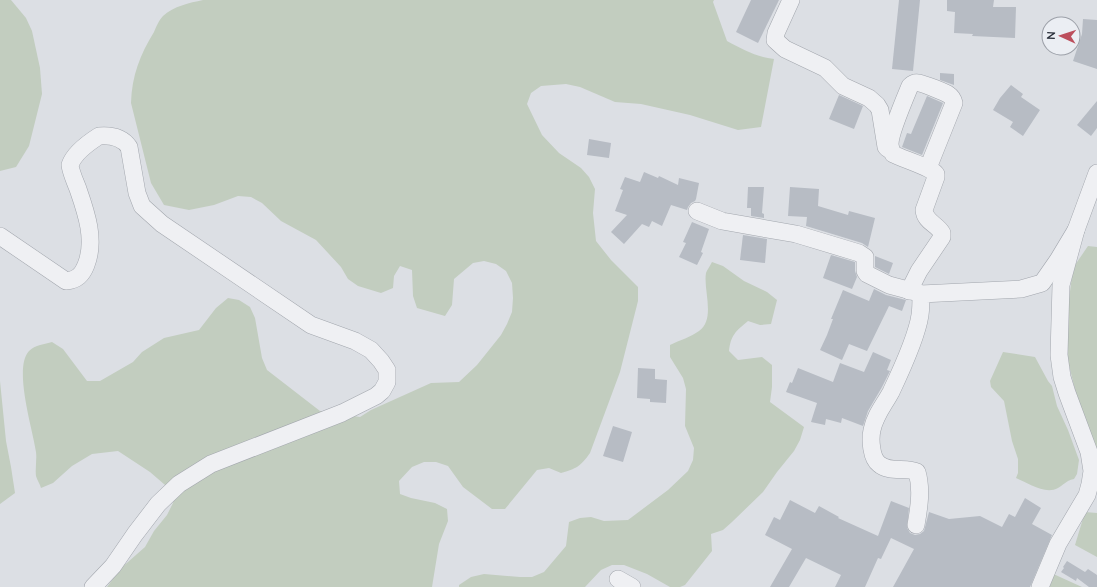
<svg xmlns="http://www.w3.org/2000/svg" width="1097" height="587" viewBox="0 0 1097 587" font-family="Lato,sans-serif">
<rect width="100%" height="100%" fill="#dcdfe4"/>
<!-- green -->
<g fill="#c2cdbf">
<path d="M 0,0 L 11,0 L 26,18 L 32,31 L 40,68 L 42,94 L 29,146 L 16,167 L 0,171 Z"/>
<path d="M 203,0 L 714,0 L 713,2 L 727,41 C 742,49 756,57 774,59 L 761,127 L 738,130 L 690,115 L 641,104 L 615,102 L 580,87 L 566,84 L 541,86 L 531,93 L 527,104 L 542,135 L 559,153 L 581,168 L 589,177 L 595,189 L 593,213 L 596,241 L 611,260 L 638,287 L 638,301 L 620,372 L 590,453 C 581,466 576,469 561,473 L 549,468 L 537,470 L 505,509 L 492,509 L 463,487 L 448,466 L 436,462 L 424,462 L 412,467 L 399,481 L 400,494 L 411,498 L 435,503 L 447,509 L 448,521 L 439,544 L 432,587 L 107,587 L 120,569 L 145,547 L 154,531 L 167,515 L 173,503 L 174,497 L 172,491 L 150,472 L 118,451 L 92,454 L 72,466 L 53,483 L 41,488 C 40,484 37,480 36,476 C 35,468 37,460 36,452 C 33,430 13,368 29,351 C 35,345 45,344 52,342 L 63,349 L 87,381 L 100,381 L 133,362 L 142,352 L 164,338 L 199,330 L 216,308 L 228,298 L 239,300 L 250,307 L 255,318 L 262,358 L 267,370 L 320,411 L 360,417 L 371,410 L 431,383 L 459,382 L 477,365 L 501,335 L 507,324 L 512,312 L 513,298 L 512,283 L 506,271 L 496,264 L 484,261 L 473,263 L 454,279 L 452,305 L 445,316 L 417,308 L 413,296 L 412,270 L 400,266 L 394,276 L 393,288 L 381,293 L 358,286 L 348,279 L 341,267 L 316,240 L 281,221 L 262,203 L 251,197 L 238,196 L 214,205 L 189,210 L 164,205 L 151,183 L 131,103 C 132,75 140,55 154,32 C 156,27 159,20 163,16 C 174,6 189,3 203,0 Z"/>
<path d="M 1088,246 L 1097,247 L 1097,450 L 1080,410 L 1066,353 L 1069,299 L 1073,268 Z"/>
<path d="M 712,262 L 723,266 L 744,281 L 767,292 L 777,300 L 771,324 L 760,325 L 748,321 C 735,332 731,335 729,351 L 738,360 L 762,357 L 772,365 L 772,387 L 770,402 L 804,427 L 800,440 L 794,451 L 777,472 L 763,492 L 732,522 L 723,530 L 711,534 L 712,551 L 685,585 L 680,587 L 670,587 L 647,574 L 624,565 L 612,565 L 601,570 L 585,587 L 459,587 L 459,585 L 471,577 L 484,574 L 520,577 L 532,577 L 544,572 L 566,546 L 569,522 L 580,518 L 591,517 L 604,521 L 628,520 L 668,490 L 688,471 L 693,460 L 694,448 L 685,426 L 686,389 L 683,378 L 670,357 L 670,345 C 680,340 691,337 699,331 C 716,319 703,290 706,273 C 707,270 710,266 712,262 Z"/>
<path d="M 1003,352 L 1035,357 L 1048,381 L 1052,386 L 1057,406 L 1068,430 L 1079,460 L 1077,474 L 1074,479 C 1065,481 1064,485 1058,488 C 1045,495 1028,483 1016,478 L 1018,473 L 1018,459 L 1012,441 L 1004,401 L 991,387 L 990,381 Z"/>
<path d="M 0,381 L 6,441 L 11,467 L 15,493 L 0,504 Z"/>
<path d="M 1085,512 L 1097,513 L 1097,557 L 1075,545 Z"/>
<path d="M 1049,572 L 1082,587 L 1044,587 Z"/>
</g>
<!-- building -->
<g fill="#b7bcc4">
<path d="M 751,0 L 779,0 L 758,43 L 736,32 Z"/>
<path d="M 899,0 L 920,0 L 913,71 L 892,69 Z"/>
<path d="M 947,0 L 994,0 L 993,7 L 1016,7 L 1015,38 L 972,36 L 973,34 L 954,33 L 955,12 L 947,11 Z"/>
<path d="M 1083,19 L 1097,20 L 1097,69 L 1073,61 L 1082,34 Z"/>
<path d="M 940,73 L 954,74 L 954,85 L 940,80 Z"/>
<path d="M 1011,85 L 1023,94 L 1021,97 L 1040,110 L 1023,136 L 1010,127 L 1013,122 L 993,110 L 1000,98 Z"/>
<path d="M 839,95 L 863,106 L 854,129 L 829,119 Z"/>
<path d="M 927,96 L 943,103 L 922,155 L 902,147 L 907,133 L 911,134 Z"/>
<path d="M 1097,101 L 1097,128 L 1091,136 L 1077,125 Z"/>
<path d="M 589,139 L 611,143 L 609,158 L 587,155 Z"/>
<path d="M 644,172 L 658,178 L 659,176 L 678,185 L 679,178 L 699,183 L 696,199 L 695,201 L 691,203 L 688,207 L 687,210 L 671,205 L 662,226 L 652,221 L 649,227 L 642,224 L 624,244 L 611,232 L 627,215 L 615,211 L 623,190 L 620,189 L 625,177 L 640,182 Z"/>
<path d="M 748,187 L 764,187 L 762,213 L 764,214 L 764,218 L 751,216 L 751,208 L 747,208 Z"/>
<path d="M 790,187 L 819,189 L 818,206 L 848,215 L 849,211 L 875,218 L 868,247 L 862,243 L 806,226 L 807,217 L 788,216 Z"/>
<path d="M 692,222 L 709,229 L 701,252 L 703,253 L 697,265 L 679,257 L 686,243 L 683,242 Z"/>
<path d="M 743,235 L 767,239 L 765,263 L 740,260 Z"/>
<path d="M 831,255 L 855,262 L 855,271 L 857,277 L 852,289 L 823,278 Z"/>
<path d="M 875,256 L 893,263 L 889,274 L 875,267 Z"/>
<path d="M 874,289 L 886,295 L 906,300 L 902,311 L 889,306 L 867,351 L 849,344 L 842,360 L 820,350 L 827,335 L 833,319 L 831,319 L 843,290 L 869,301 Z"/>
<path d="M 873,352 L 891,360 L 887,370 L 890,371 L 882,387 L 868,411 L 863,426 L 842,418 L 841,423 L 826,419 L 825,425 L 811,422 L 817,403 L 786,392 L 790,382 L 792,383 L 798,368 L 833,382 L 840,363 L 864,372 Z"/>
<path d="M 638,368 L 655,369 L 655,379 L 667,380 L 666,403 L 650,402 L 650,399 L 637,398 Z"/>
<path d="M 613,426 L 632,432 L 623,462 L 603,456 Z"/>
<path d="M 1025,498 L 1041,508 L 1032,524 L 1052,535 L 1030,587 L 893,587 L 914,549 L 891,538 L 881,559 L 878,558 L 865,587 L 835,587 L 841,575 L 806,558 L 789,587 L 770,587 L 792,549 L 765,535 L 774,517 L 780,520 L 790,500 L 815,513 L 819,506 L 839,517 L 838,518 L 878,536 L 891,501 L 909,508 L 907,528 L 910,533 L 915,535 L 920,534 L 924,531 L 929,512 L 949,519 L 980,516 L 1002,527 L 1009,514 L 1015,517 Z"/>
<path d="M 1067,561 L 1085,572 L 1088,569 L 1097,575 L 1097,587 L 1089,587 L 1077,578 L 1076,581 L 1061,572 L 1064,568 L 1063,567 Z"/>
</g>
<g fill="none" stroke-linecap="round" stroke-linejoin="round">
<defs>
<g id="minor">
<path d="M 791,0 L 776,33 L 775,40 L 785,49 L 825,68 L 843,86 L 869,98 L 877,105 L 880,110 L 886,147 L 888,149"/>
<path d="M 697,211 L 722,221 L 796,234 L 859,253 L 865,257 L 865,271 L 867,274 L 889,285 L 919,293"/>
<path d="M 0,236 L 66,281 C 77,280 82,275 86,265 C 96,240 86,212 78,189 C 75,181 71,173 70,165 C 74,153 88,143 99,136 C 111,135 122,137 129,147 L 137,193 L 142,206 L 162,224 L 311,325 L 355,341 L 371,350 L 381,361 L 387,370 L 387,382 L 382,391 L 376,396 L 342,413 L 211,464 L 179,484 L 158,504 L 135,534 L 113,566 L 93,587"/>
<path d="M 909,291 L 919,271 L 942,237 L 942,233 C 937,224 925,222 924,210 L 936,177 L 936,174 C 930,167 903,159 893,154 C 892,151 890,148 890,144 C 890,133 905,98 910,86 C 913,83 915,82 919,83 C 924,84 945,92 949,95 C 952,97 953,99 954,103 L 928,168"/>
<path d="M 916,525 C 919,508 922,489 917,472 C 906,467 889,473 879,464 C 871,458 870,439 872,430 C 875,415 884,405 891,392 C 900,373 917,336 920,315 C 921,308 921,301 921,294 L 1021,289 L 1042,283 L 1058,260 L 1076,230"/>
<path d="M 618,579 L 632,587"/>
<path d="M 1040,587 L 1058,544 L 1087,495 L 1090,484 L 1092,471 L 1089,452 L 1067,393 L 1062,377 L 1059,355 L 1061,285 L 1076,230 L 1097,173"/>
</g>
</defs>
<!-- minor casing -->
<use href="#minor" stroke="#a2a6ad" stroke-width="18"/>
<!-- minor -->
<use href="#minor" stroke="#eff0f3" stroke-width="17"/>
</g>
<!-- north arrow -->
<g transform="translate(1061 36) rotate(273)"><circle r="19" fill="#ebeef3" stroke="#9da1a9"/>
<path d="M0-3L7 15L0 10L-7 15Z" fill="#bc4e5c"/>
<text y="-6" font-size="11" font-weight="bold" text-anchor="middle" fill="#282e39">N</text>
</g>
</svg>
